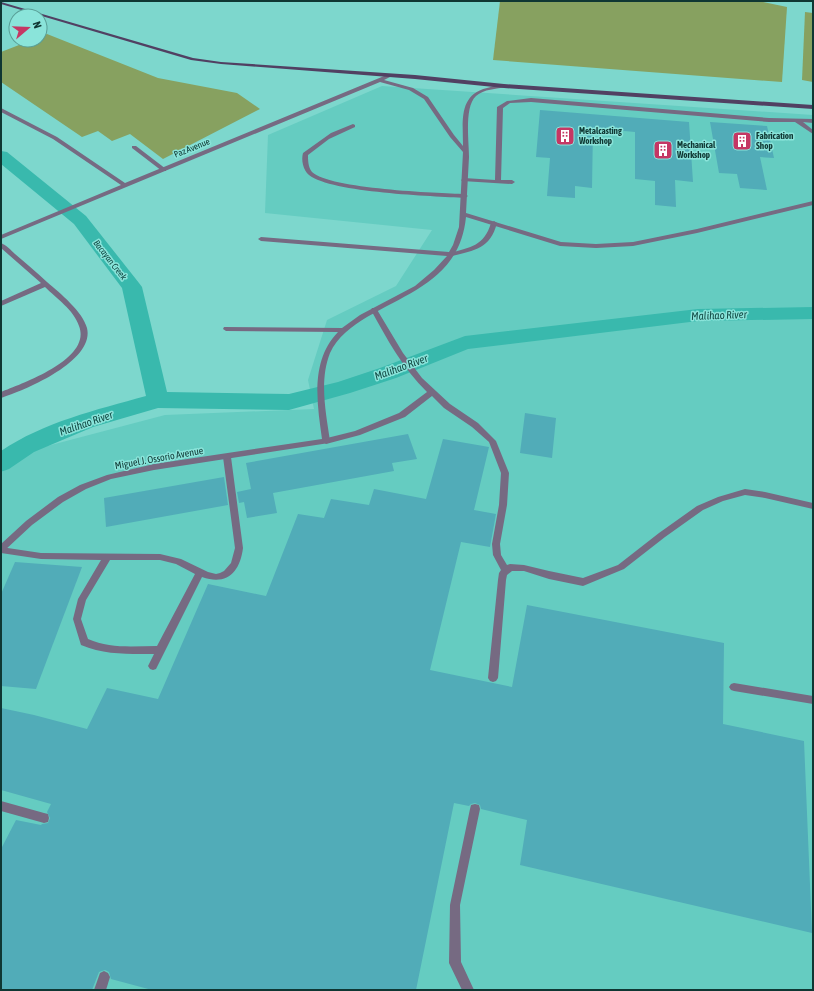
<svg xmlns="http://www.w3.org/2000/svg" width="814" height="991" viewBox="0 0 814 991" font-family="'Asap Condensed',sans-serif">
<rect width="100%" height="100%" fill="#7dd7cd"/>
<!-- built -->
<path fill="#65ccc1" d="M 382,86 L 813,115 L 813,990 L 1,990 L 1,473 L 32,450 L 165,415 L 314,409 L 308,380 L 327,320 L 396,286 L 432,230 L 265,213 L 268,135 Z"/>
<!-- green -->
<g fill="#87a160">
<path d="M 500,1 L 758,1 L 787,7 L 782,82 L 493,60 Z"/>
<path d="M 805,12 L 813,13 L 813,82 L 802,80 Z"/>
<path d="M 47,34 L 158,78 L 237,93 L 260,109 L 163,159 L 130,134 L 112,141 L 98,131 L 82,137 L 1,82 L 1,52 L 32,40 L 40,40 L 40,37 Z"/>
</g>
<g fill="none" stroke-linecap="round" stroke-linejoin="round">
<!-- river -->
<path fill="#39b9ad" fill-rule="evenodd" d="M 1,151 L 7,152 L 86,216 L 139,283 L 142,287 L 167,392 L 289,394 L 338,382 L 380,368 L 465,336 L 698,309 L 813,307 L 813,319 L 698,321 L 468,349 L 396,378 L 350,393 L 289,410 L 158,408 L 93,427 L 34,452 L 9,469 L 1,472 L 1,451 C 44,422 96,410 146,396 L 122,288 L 74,224 L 1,164 Z"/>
</g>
<!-- building -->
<g fill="#51acb8">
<path d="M 540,110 L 689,122 L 693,182 L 675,180 L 676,207 L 655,205 L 655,181 L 635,179 L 635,132 L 593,128 L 592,188 L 575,186 L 575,198 L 547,196 L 550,158 L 536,157 Z"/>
<path d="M 710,122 L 767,126 L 774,158 L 760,157 L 767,190 L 740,188 L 737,174 L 719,173 Z"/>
<path d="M 525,413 L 556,418 L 552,458 L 520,453 Z"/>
<path d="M 408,434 L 417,459 L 392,463 L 394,471 L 273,493 L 277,513 L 247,518 L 244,502 L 239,503 L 237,492 L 251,489 L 246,463 Z"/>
<path d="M 443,439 L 489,447 L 474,510 L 496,514 L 490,547 L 461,542 L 430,670 L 512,687 L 527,605 L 724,643 L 723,724 L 804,741 L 812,933 L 520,865 L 527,820 L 481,809 L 480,805 L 475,803 L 471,804 L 469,806 L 454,803 L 416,990 L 152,990 L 111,979 L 109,972 L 105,970 L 99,972 L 92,990 L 1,990 L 1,849 L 16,820 L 41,825 L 42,824 L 48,823 L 50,818 L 47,812 L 51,804 L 1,790 L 1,708 L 34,715 L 87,729 L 107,688 L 158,699 L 208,584 L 266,596 L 298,514 L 324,518 L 331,499 L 369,505 L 374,489 L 426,499 Z"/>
<path d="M 224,477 L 228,505 L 106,527 L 104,498 Z"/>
<path d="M 15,562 L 82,567 L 36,689 L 1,686 L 1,594 Z"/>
</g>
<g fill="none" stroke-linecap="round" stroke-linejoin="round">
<!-- lane -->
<g fill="#766a82" fill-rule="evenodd">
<path d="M 531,98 L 769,118 L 813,119 L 813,123 L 803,122 L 813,130 L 813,134 L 795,122 L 769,122 L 531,102 L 510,103 L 503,108 L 501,180 L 512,180 L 515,182 L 512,184 L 462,181 L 461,180 L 464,178 L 495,180 L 497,107 L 507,101 Z"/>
<path d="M 353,124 L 355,125 L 355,127 L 329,139 L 308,155 C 308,160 308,167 312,172 C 330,189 437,193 465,194 L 468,196 L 465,198 C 433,196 332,193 309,175 C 303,170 301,160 303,153 L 331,133 Z"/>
<path d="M 132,146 L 136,146 L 166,169 L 166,171 L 162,171 L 132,148 Z"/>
<path d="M 494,221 L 497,223 C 490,249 475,250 452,256 L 450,255 L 450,253 C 471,247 484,246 491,223 Z"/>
<path d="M 372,308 L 376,308 L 403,353 L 422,378 L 450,404 L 478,423 L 496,441 L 509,473 L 507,505 L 500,544 L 501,555 L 507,565 L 510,564 L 524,565 L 549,571 L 583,578 L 618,565 L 659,533 L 697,506 L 718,497 L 745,489 L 765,492 L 813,503 L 813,509 L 765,498 L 745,495 L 723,501 L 703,510 L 665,537 L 624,569 L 583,586 L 549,579 L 524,571 L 512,571 L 507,575 L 506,580 L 498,678 L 496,681 L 493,682 L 490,681 L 488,678 L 498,580 L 499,573 L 501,570 L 493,555 L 492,544 L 499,505 L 501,473 L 489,442 L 472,427 L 444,408 L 432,396 L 405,417 L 360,435 L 326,444 L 322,441 L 323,439 L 355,431 L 399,413 L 427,392 C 403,369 387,339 371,310 Z"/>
<path d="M 227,454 L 231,457 L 243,548 C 240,572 227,586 202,577 L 156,669 L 153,670 L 150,669 L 148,666 L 154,654 C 128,654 105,655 81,645 L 73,619 L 78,599 L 101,560 L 41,559 L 1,553 L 1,547 L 41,553 L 160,554 L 181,559 L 208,572 L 216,574 L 220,573 L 224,571 L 231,563 L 235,548 L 223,457 ZM 110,560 L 160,560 L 176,564 L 195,574 L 157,646 C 134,646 110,649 88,639 L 81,619 L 86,600 Z"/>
<path d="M 734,683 L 813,696 L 813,704 L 734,691 L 731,690 L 729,687 L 731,684 Z"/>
<path d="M 1,801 L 44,813 L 48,814 L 49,818 L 48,822 L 44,823 L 1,811 Z"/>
<path d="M 475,804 L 479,805 L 480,809 L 460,905 L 461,962 L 474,990 L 462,990 L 449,963 L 450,905 L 470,809 L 471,805 Z"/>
<path d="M 104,971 L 108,973 L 110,977 L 106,990 L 94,990 L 100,973 Z"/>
</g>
<!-- street -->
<g fill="#766a82" fill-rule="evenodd">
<path d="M 389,74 L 392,76 L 384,80 L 413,88 L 428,97 L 454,135 L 463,146 C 463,122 458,95 487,88 C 493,86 500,85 506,85 L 506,87 C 496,89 484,89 476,96 C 464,107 469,141 469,157 C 468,175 467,194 466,213 L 561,242 L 596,244 L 633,242 L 697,229 L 813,201 L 813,205 L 697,233 L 633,246 L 596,248 L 560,246 L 466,217 C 460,277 412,291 367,317 C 352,326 337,337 330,353 C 319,381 326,413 330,441 L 329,443 L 154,470 L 111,479 L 86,489 L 63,502 L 32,525 L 4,551 L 1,552 L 1,544 L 26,521 L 58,497 L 80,485 L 107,475 L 154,464 L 322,439 C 317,403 310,361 338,332 L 226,331 L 223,329 L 224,327 L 342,328 L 360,315 L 415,286 L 434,270 L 447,256 L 261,241 L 258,239 L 261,237 L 449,252 L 453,245 L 459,227 L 463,152 L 450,137 L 424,99 L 409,90 L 380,82 L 1,239 L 1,235 L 121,185 L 53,139 L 1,112 L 1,108 L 57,137 L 125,183 Z"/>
<path d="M 1,243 C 6,245 11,250 15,254 C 26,263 37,273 47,282 C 60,293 83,312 87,328 C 95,361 26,390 1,398 L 1,392 C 23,383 92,359 79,326 C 74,310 56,298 45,287 L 1,306 L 1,301 L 41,283 L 1,248 Z"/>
</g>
<!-- secondary -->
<path fill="#514062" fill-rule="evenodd" d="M 1,2 L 193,58 L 221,62 L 415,75 L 504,84 L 813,105 L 813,109 L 504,88 L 415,79 L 221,64 L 191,60 L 1,4 Z"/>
</g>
<!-- icons -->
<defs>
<symbol id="building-square" viewBox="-11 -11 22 22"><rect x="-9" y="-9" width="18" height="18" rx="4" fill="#c53764" stroke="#8ae4da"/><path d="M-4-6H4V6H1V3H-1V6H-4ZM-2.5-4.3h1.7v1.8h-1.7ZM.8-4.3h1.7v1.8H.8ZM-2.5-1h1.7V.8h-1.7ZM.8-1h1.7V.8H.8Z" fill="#fff"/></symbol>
</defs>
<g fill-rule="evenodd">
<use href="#building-square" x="554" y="125" width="22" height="22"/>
<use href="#building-square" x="731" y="130" width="22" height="22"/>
<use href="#building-square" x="652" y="139" width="22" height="22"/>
</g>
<g text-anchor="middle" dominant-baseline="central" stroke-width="3" stroke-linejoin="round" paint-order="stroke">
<!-- far-poi labels -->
<g font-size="9" font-weight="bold" fill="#0f3733" stroke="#8ae4da" text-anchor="start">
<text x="579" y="131">Metalcasting<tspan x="579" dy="10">Workshop</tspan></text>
<text x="756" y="136">Fabrication<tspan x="756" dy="10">Shop</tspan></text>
<text x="677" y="145">Mechanical<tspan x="677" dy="10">Workshop</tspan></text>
</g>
<!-- far-street labels -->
<g font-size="9" fill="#0f3733" stroke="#8ae4da">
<text transform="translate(192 148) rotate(-22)">Paz Avenue</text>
</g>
<!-- far-water labels -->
<g font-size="9" font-style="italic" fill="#104742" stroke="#8ae4da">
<text transform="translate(110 260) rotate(52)">Bacayan Creek</text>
</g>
<!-- street labels -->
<g font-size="10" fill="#0f3733" stroke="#8ae4da">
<text transform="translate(159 458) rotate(-10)">Miguel J. Ossorio Avenue</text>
</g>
<!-- water labels -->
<g font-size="11" font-style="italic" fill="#104742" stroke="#8ae4da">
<text transform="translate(719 315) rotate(-2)">Malihao River</text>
<text transform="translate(401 367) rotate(-20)">Malihao River</text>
<text transform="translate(86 423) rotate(-19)">Malihao River</text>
</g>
</g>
<!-- border -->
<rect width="814" height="991" fill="none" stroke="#0f3733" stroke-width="4"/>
<!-- north arrow -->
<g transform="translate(28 28) rotate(71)"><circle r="19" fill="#8ae4da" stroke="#599f97"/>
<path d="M0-3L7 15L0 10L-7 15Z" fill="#c53764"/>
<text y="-6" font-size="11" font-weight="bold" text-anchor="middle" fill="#0f3733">N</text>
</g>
</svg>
